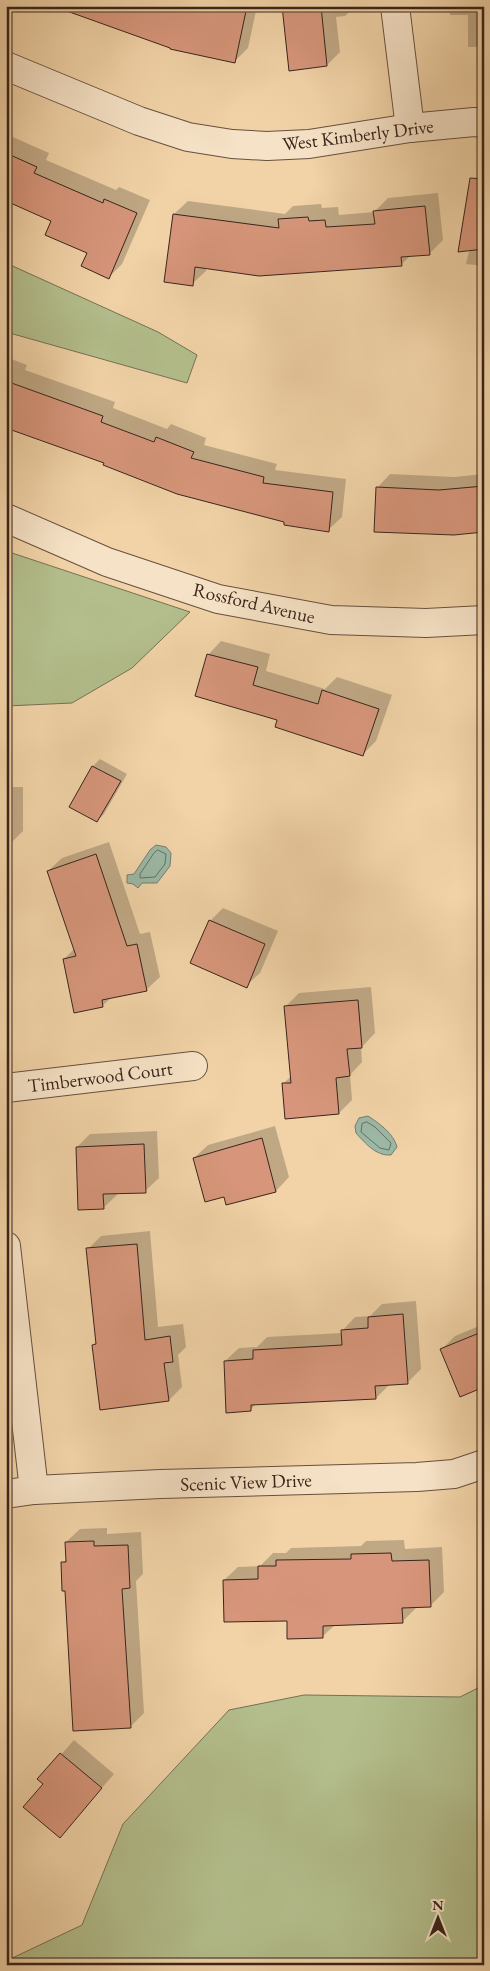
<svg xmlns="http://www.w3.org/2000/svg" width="490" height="1971" viewBox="0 0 490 1971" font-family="'EB Garamond',serif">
<rect width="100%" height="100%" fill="#f1d3a7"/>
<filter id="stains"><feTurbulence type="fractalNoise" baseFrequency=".004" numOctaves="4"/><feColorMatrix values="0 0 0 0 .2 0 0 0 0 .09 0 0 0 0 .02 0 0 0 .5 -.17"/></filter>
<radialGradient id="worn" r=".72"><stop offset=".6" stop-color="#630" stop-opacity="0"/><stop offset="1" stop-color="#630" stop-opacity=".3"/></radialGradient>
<!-- green -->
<g fill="#b3be8c" stroke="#767154">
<path d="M 6,263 L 158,332 L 197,355 L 187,383 L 6,332 Z"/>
<path d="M 6,551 L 190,612 L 132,668 L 72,703 L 6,706 Z"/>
<path d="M 484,1685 L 484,1965 L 6,1965 L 6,1961 L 82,1925 L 123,1824 L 229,1710 L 304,1695 L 460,1697 Z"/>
</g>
<!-- water -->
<g fill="#9bb8a6" stroke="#747d6f">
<path d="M 156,845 L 166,847 L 171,853 L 170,866 L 157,883 L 142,883 L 138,888 L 133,884 L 127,883 L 127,875 L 134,874 L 150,850 Z"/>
<path d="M 368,1116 C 379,1123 394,1134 397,1147 L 391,1155 C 376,1156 366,1144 356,1133 L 355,1126 L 359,1118 Z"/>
</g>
<!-- shadow -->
<g fill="#0003">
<path d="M 85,6 L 257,6 L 248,48 L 234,62 Z"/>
<path d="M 283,6 L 355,6 L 345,16 L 336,17 L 340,52 L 327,65 Z"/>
<path d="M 450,6 L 484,6 L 484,47 L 468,47 L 468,15 L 450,15 Z"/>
<path d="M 6,134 L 49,153 L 46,160 L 116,190 L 119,187 L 150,200 L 122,264 L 109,277 L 88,252 L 53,220 L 6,199 Z"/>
<path d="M 484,187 L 484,266 L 466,264 Z"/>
<path d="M 438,193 L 443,240 L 430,253 L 411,255 L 401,265 L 206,267 L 206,271 L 192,284 L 174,214 L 188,201 L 285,214 L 293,206 L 321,204 L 322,208 L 338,207 L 339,215 L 374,212 L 388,198 Z"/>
<path d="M 6,357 L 27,365 L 25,370 L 115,402 L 113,408 L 167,429 L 171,424 L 206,438 L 204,445 L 277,464 L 275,470 L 346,479 L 342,517 L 328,530 L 285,521 L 106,462 L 6,423 Z"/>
<path d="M 390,474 L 454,477 L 484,474 L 484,531 L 377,488 Z"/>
<path d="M 221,641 L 270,654 L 266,671 L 325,689 L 337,677 L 392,695 L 376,741 L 363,754 L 279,719 L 208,655 Z"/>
<path d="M 100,759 L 127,774 L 104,814 L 97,821 L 70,806 L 93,766 Z"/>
<path d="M 6,787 L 23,787 L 23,831 L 9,845 L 6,845 Z"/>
<path d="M 109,842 L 140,934 L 150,932 L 160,977 L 146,990 L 112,997 L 102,1006 L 64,959 L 75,948 L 48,871 L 62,858 Z"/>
<path d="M 223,908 L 278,931 L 260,973 L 246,986 L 210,921 Z"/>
<path d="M 371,987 L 375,1033 L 361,1048 L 362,1062 L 350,1075 L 352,1100 L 339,1113 L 283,1084 L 292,1075 L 286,1006 L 299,993 Z"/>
<path d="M 275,1126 L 289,1177 L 276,1191 L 227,1204 L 224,1196 L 194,1158 L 208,1145 Z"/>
<path d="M 157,1131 L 159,1178 L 145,1191 L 116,1192 L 117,1195 L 103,1208 L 77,1147 L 90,1134 Z"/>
<path d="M 150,1231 L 158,1327 L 183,1324 L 186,1347 L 178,1355 L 182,1387 L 169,1400 L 93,1345 L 97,1342 L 88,1249 L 101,1236 Z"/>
<path d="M 416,1301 L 421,1369 L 407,1383 L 390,1384 L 376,1398 L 257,1403 L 250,1410 L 225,1361 L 239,1348 L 257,1347 L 267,1337 L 342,1333 L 342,1331 L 355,1317 L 370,1316 L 382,1304 Z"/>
<path d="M 484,1324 L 484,1385 L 442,1349 L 455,1336 Z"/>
<path d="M 107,1528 L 107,1534 L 141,1532 L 143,1574 L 136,1581 L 144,1713 L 130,1727 L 66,1589 L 63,1563 L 67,1559 L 66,1542 L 80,1529 Z"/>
<path d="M 404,1540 L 405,1549 L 442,1547 L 444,1592 L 430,1606 L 415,1606 L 416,1608 L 402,1622 L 335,1625 L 322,1637 L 288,1620 L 224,1580 L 238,1567 L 260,1566 L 273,1553 L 286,1553 L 291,1548 L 361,1546 L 366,1541 Z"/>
<path d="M 74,1740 L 114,1774 L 60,1836 L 45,1784 L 39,1779 Z"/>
</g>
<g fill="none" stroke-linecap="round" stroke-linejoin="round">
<!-- shore -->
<g stroke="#6a6e61" stroke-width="1">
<path d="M 158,850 L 166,854 L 165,864 L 155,877 L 140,878 L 140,874 L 154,853 Z"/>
<path d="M 367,1122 L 375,1127 L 391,1143 L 389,1150 L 380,1148 L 361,1132 L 362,1124 Z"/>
</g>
</g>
<!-- building -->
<g fill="#d7967b" stroke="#39241c">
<path d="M 64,6 L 222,6 L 246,11 L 235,63 L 170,49 L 170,48 L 64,10 Z"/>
<path d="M 282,6 L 321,6 L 327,66 L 289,71 Z"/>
<path d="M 6,153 L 37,167 L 34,173 L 103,203 L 104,199 L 137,213 L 109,279 L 81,266 L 87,253 L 45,235 L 51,221 L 6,201 Z"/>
<path d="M 470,178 L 484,179 L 484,249 L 458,252 Z"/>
<path d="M 425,206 L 430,255 L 401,257 L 402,266 L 259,276 L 195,267 L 193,286 L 164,282 L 173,214 L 279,228 L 278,219 L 308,217 L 309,221 L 325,220 L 326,227 L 375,224 L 373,211 Z"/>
<path d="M 6,381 L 103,416 L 101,422 L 154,442 L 156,437 L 194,452 L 191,458 L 264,477 L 263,483 L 333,492 L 329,532 L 284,525 L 284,522 L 177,494 L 103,465 L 104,463 L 6,428 Z"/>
<path d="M 484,486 L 484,532 L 454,535 L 374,532 L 376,487 L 439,490 Z"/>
<path d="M 207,654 L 258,667 L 253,685 L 318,704 L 322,690 L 379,709 L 363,756 L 275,727 L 277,720 L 195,696 Z"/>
<path d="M 92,766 L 121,781 L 97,822 L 69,807 Z"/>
<path d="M 96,854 L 127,946 L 137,944 L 147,991 L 102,1000 L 103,1007 L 74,1013 L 63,959 L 76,956 L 47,871 Z"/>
<path d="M 209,920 L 265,944 L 247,988 L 190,963 Z"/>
<path d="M 358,1000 L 362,1048 L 347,1049 L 350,1076 L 336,1078 L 339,1114 L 285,1119 L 282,1083 L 291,1083 L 284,1006 Z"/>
<path d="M 262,1138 L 276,1192 L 226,1205 L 224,1197 L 205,1202 L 193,1158 Z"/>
<path d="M 144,1144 L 146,1193 L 103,1194 L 104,1209 L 78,1210 L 76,1147 Z"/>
<path d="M 137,1244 L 145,1340 L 170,1336 L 173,1362 L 164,1363 L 169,1401 L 100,1410 L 92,1345 L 96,1344 L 86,1248 Z"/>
<path d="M 403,1314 L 408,1384 L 375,1386 L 376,1399 L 251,1405 L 251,1411 L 226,1413 L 224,1361 L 253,1359 L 253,1350 L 342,1345 L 341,1330 L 368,1328 L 368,1317 Z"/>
<path d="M 484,1331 L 484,1387 L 460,1397 L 440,1349 Z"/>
<path d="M 94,1541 L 94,1546 L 128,1545 L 130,1588 L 122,1589 L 131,1728 L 73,1731 L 65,1591 L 62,1591 L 61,1562 L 66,1562 L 65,1542 Z"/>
<path d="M 391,1553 L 392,1561 L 429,1560 L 431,1607 L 402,1608 L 403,1623 L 323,1626 L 323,1638 L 287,1639 L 287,1621 L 224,1622 L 223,1580 L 258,1579 L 258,1566 L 276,1566 L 276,1560 L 351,1559 L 351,1554 Z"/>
<path d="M 60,1753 L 102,1788 L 60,1838 L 23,1807 L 43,1784 L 37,1779 Z"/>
</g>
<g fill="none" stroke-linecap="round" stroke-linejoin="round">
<defs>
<g id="street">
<path d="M 395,6 L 410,128"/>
<path d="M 6,66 L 139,121 L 188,137 L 232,144 L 267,146 L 309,144 L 410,128 L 474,122 L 484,123"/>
<path d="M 6,518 L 107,562 L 218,599 L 331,620 L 426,623 L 484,620"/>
<path d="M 6,1088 L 193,1066"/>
<path d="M 6,1246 L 34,1490"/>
<path d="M 6,1494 L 34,1490 L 161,1484 L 417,1477 L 454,1474 L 484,1464"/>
</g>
</defs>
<!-- street casing -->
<use href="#street" stroke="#67503f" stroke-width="30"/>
<!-- street -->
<use href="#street" stroke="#f6e2c6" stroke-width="28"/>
</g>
<g text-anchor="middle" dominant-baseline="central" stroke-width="4.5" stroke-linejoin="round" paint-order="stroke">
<!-- street labels -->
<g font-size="19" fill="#39241c" stroke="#f6e2c6">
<text transform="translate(358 135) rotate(-7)">West Kimberly Drive</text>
<text transform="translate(254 603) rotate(13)">Rossford Avenue</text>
<text transform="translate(100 1077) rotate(-7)">Timberwood Court</text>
<text transform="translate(246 1482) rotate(-2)">Scenic View Drive</text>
</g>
</g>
<!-- margin -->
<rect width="490" height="1971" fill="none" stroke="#f1d3a7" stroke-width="25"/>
<rect x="8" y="8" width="475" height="1956" fill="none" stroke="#39241c" stroke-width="2.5"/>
<rect x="12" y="12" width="465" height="1946" fill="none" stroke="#39241c"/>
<!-- north arrow -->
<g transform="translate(438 1918)" stroke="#f6e2c6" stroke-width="4" paint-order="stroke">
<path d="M0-4L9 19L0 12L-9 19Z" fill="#39241c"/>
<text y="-8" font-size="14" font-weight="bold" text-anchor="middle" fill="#39241c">N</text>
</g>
<rect width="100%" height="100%" filter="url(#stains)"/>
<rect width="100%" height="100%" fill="url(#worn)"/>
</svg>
